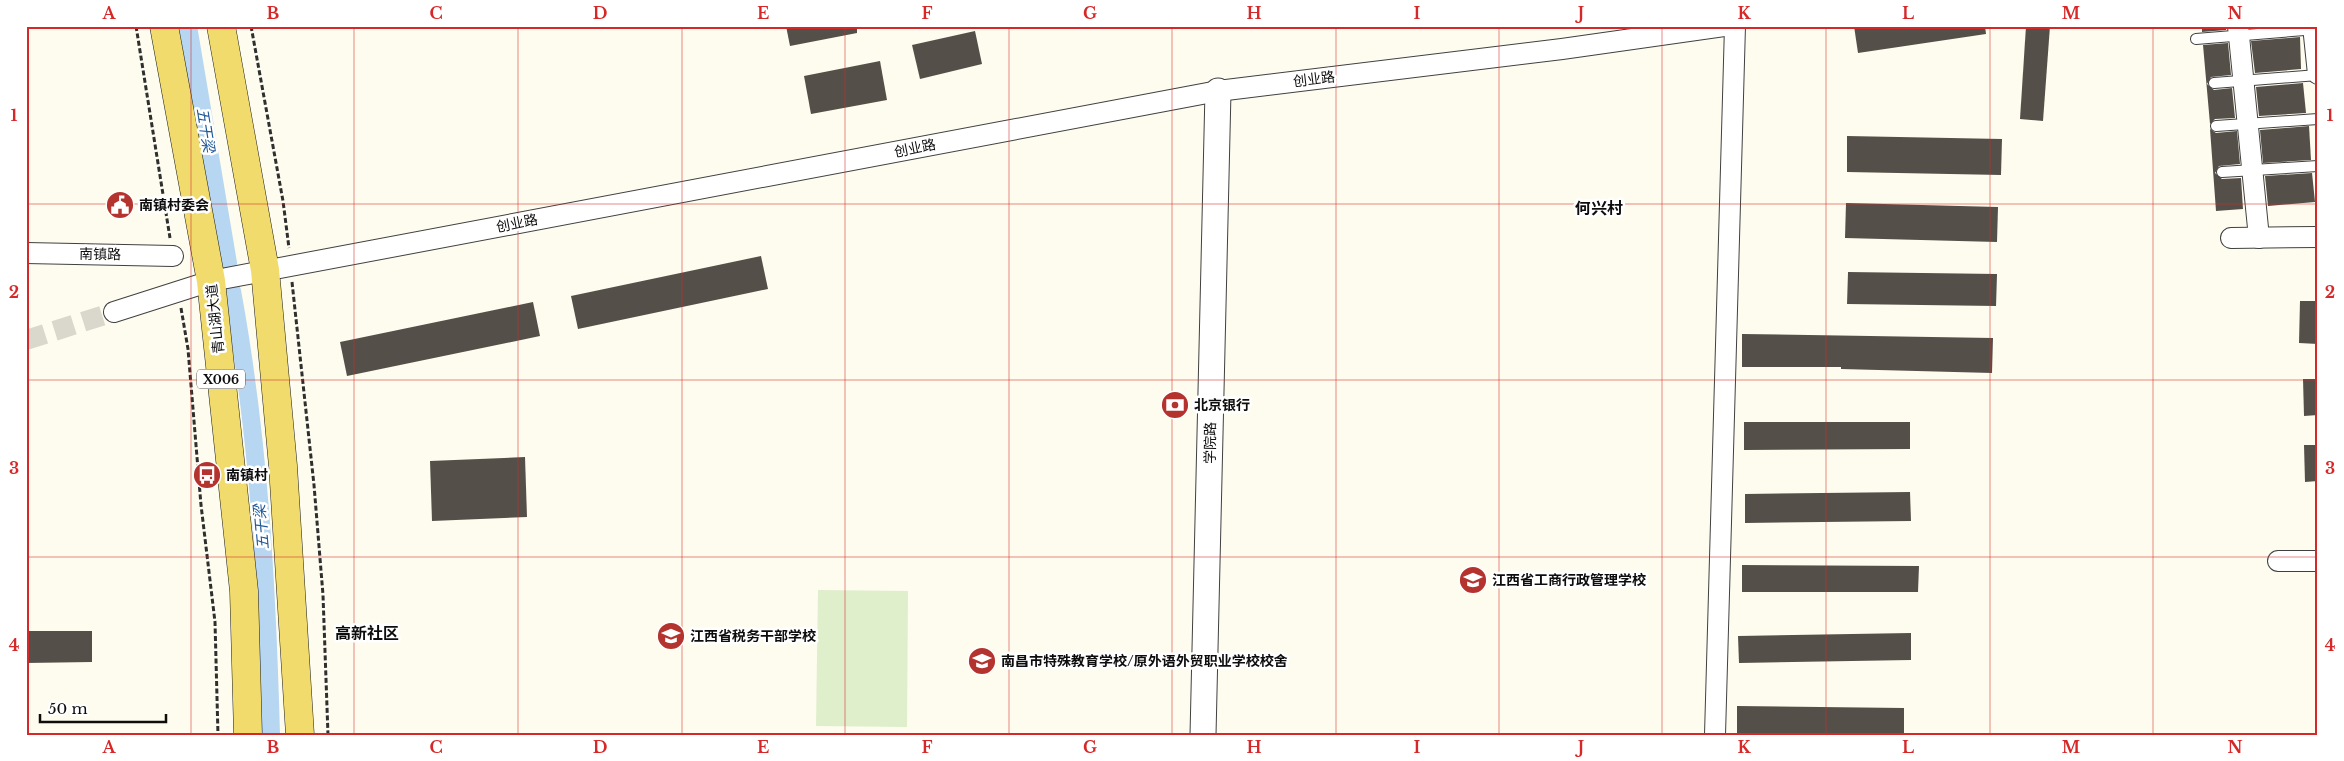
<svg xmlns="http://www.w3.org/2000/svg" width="2344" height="761" viewBox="0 0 2344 761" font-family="'Libre Baskerville','Noto Sans SC',serif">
<rect width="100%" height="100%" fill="#fefcee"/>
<!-- pitch -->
<path fill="#dfeecb" d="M 818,590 L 908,591 L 907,727 L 816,726 Z"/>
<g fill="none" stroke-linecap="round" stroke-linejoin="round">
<!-- canal -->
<g stroke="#b6d6f2" stroke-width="18">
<path d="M 188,26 L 228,263"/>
<path d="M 232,291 C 259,437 267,586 271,735"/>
</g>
</g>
<!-- building -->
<g fill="#554f4a">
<path d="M 786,26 L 857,26 L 857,33 L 790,46 Z"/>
<path d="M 1854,26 L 1985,26 L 1986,34 L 1858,53 Z"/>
<path d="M 2026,26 L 2050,26 L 2043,121 L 2020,119 Z"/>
<path d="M 2202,26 L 2226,26 L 2226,30 L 2202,32 Z"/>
<path d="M 975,31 L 982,64 L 920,79 L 912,45 Z"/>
<path d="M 2300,37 L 2301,69 L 2255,73 L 2251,41 Z"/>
<path d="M 2228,43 L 2231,75 L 2211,77 L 2207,84 L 2214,90 L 2232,88 L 2235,118 L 2215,119 L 2210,124 L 2203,45 Z"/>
<path d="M 880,61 L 887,100 L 811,114 L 804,76 Z"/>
<path d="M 2303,83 L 2306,113 L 2259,116 L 2256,87 Z"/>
<path d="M 2309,126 L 2311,160 L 2263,163 L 2260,130 Z"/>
<path d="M 2210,129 L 2216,133 L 2237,131 L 2240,164 L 2219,166 L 2215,173 L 2222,179 L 2241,178 L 2243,209 L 2216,211 Z"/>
<path d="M 1847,136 L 2002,139 L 2001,175 L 1847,172 Z"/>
<path d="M 2312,173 L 2315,202 L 2268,206 L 2265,176 Z"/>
<path d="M 1846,203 L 1998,207 L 1997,242 L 1845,238 Z"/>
<path d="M 761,256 L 768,289 L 578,329 L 571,296 Z"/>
<path d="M 1848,272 L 1997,274 L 1996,306 L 1847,304 Z"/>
<path d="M 2300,301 L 2318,301 L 2318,344 L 2299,343 Z"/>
<path d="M 533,302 L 540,336 L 347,376 L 340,342 Z"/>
<path d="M 1742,334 L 1993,338 L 1992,373 L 1841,369 L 1841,367 L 1742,367 Z"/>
<path d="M 2303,379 L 2318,379 L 2318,415 L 2304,416 Z"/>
<path d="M 1744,422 L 1910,422 L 1910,449 L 1744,450 Z"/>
<path d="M 2304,445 L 2318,445 L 2318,481 L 2305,482 Z"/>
<path d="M 525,457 L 527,517 L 432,521 L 430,461 Z"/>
<path d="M 1910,492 L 1911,521 L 1745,523 L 1745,494 Z"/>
<path d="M 1742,565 L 1919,566 L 1918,592 L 1742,592 Z"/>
<path d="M 26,631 L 92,631 L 92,662 L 26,663 Z"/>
<path d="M 1911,633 L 1911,660 L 1739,663 L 1738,636 Z"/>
<path d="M 1737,706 L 1904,708 L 1904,735 L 1737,735 Z"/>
</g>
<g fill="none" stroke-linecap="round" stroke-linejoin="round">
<!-- minor-tunnel -->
<path stroke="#dad8cc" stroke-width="20" stroke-dasharray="20 10" stroke-linecap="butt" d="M 26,340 L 114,312"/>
<defs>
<g id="service">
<path d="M 2196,39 L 2317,29"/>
<path d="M 2214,83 L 2318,75"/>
<path d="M 2216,126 L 2318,119"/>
<path d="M 2222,172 L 2318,166"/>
</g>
<g id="minor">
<path d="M 2238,26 L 2259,238"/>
<path d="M 2313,26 L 2318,74"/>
<path d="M 2231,238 L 2318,237"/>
<path d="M 26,253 L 173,256"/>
<path d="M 114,312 L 211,281 L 1218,91 L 1562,49 L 1724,26"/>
<path d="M 2278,561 L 2318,561"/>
<path d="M 1715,735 L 1735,26"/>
</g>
<path id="tertiary" d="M 1203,735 L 1218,91"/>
<g id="primary">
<path d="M 164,26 L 211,281 L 244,591 L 248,735"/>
<path d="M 221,26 L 265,270 L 283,466 L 300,735"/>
</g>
</defs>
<!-- service casing -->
<use href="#service" stroke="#404040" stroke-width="12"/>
<!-- minor casing -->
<use href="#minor" stroke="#404040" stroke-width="22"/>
<!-- tertiary casing -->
<use href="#tertiary" stroke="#404040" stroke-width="27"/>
<!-- primary casing -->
<use href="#primary" stroke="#1e1e1e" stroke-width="29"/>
<!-- path -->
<g stroke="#2f2f2f" stroke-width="3" stroke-dasharray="5 2.5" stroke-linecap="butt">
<path d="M 136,26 L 170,238"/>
<path d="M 251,26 L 283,201 L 289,248"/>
<path d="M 292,282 L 314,485 L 323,595 L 328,735"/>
<path d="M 181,308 L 188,349 L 201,505 L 215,622 L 218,735"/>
</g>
<!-- service -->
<use href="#service" stroke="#fff" stroke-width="10"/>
<!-- minor -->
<use href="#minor" stroke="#fff" stroke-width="20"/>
<!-- tertiary -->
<use href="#tertiary" stroke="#fff" stroke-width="25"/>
<!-- primary -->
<use href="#primary" stroke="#f0db6c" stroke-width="28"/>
</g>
<!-- grid -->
<path fill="none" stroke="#d62828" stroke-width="1" stroke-opacity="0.55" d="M 191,26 L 191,735M 354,26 L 354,735M 518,26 L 518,735M 682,26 L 682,735M 845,26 L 845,735M 1009,26 L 1009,735M 1172,26 L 1172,735M 1336,26 L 1336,735M 1499,26 L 1499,735M 1662,26 L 1662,735M 1826,26 L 1826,735M 1990,26 L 1990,735M 2153,26 L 2153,735M 26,204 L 2318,204M 26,380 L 2318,380M 26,557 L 2318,557"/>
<!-- icons -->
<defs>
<symbol id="civic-disc" viewBox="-11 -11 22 22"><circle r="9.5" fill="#b4332e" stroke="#fff"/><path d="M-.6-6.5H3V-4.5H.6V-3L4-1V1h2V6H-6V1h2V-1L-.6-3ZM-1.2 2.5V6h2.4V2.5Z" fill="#fff"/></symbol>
<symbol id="bank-disc" viewBox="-11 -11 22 22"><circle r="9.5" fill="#b4332e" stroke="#fff"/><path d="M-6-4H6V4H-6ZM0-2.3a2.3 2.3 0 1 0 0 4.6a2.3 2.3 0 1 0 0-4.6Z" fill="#fff"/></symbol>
<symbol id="bus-disc" viewBox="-11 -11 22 22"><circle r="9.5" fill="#b4332e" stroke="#fff"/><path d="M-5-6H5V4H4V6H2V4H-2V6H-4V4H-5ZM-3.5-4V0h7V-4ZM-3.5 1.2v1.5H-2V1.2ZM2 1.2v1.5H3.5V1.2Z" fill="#fff"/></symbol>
<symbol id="university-disc" viewBox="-11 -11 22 22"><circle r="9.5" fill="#b4332e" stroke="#fff"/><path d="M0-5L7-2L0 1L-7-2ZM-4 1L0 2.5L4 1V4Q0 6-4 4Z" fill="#fff"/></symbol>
<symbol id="school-disc" viewBox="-11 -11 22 22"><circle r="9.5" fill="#b4332e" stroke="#fff"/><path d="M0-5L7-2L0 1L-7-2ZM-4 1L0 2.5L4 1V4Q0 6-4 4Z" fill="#fff"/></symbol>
</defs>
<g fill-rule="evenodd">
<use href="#civic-disc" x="104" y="189" width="32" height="32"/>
<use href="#bank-disc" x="1159" y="389" width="32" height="32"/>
<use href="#bus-disc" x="191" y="459" width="32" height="32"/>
<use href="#university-disc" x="1457" y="564" width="32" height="32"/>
<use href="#university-disc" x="655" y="620" width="32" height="32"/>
<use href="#school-disc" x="966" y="645" width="32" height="32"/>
</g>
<g text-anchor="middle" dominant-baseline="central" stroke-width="5" stroke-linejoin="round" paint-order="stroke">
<!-- shield labels -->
<rect fill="#fff" stroke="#565656" stroke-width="1" x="197" y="369.5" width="48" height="19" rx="4"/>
<g font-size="12" font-weight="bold" fill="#0d0d0d">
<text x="221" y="379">X006</text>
</g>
<!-- street labels -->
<g font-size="14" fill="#0d0d0d" stroke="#fff">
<text transform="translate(1314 79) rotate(-7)">创业路</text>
<text transform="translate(915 148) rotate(-11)">创业路</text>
<text transform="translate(517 223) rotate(-11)">创业路</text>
<text transform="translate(100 254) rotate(1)">南镇路</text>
<text transform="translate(215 319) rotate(-96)">青山湖大道</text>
<text transform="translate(1210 443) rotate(-89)">学院路</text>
</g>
<!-- poi labels -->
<g font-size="14" font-weight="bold" fill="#0d0d0d" stroke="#fff" text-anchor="start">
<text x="139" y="205">南镇村委会</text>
<text x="1194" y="405">北京银行</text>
<text x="226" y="475">南镇村</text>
<text x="1492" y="580">江西省工商行政管理学校</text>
<text x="690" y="636">江西省税务干部学校</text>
<text x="1001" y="661">南昌市特殊教育学校/原外语外贸职业学校校舍</text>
</g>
<!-- water labels -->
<g font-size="15" font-style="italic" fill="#1e5897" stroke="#fff">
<text transform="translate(206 130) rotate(81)">五干梁</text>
<text transform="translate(261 527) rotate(-95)">五干梁</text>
</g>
<!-- quarter labels -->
<g font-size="16" font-weight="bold" fill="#0d0d0d" stroke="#fff">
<text x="1599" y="208">何兴村</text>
<text x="367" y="633">高新社区</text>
</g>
</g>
<!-- border -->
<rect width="2344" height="761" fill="none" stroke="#ffffff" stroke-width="55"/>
<!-- scale -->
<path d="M40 714v8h126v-8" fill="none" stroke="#0d0d0d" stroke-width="2.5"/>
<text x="48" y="714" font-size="15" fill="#0d0d0d" stroke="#ffffff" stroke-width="4" paint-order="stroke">50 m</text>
<rect x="28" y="28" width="2288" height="706" fill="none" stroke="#d62828" stroke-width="2"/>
<g font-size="16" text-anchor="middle" font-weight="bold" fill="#d62828">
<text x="109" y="19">A</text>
<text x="273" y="19">B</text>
<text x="436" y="19">C</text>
<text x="600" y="19">D</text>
<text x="763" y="19">E</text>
<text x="927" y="19">F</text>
<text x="1090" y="19">G</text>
<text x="1254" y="19">H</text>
<text x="1417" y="19">I</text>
<text x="1581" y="19">J</text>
<text x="1744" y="19">K</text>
<text x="1908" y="19">L</text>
<text x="2071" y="19">M</text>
<text x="2235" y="19">N</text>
<text x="14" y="121">1</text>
<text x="2330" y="121">1</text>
<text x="14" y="298">2</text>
<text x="2330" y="298">2</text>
<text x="14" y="474">3</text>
<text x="2330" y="474">3</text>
<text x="14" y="651">4</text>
<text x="2330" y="651">4</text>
<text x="109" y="753">A</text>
<text x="273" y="753">B</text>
<text x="436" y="753">C</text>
<text x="600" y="753">D</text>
<text x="763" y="753">E</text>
<text x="927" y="753">F</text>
<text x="1090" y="753">G</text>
<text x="1254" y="753">H</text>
<text x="1417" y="753">I</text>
<text x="1581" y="753">J</text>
<text x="1744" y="753">K</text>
<text x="1908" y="753">L</text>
<text x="2071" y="753">M</text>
<text x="2235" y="753">N</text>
</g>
</svg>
